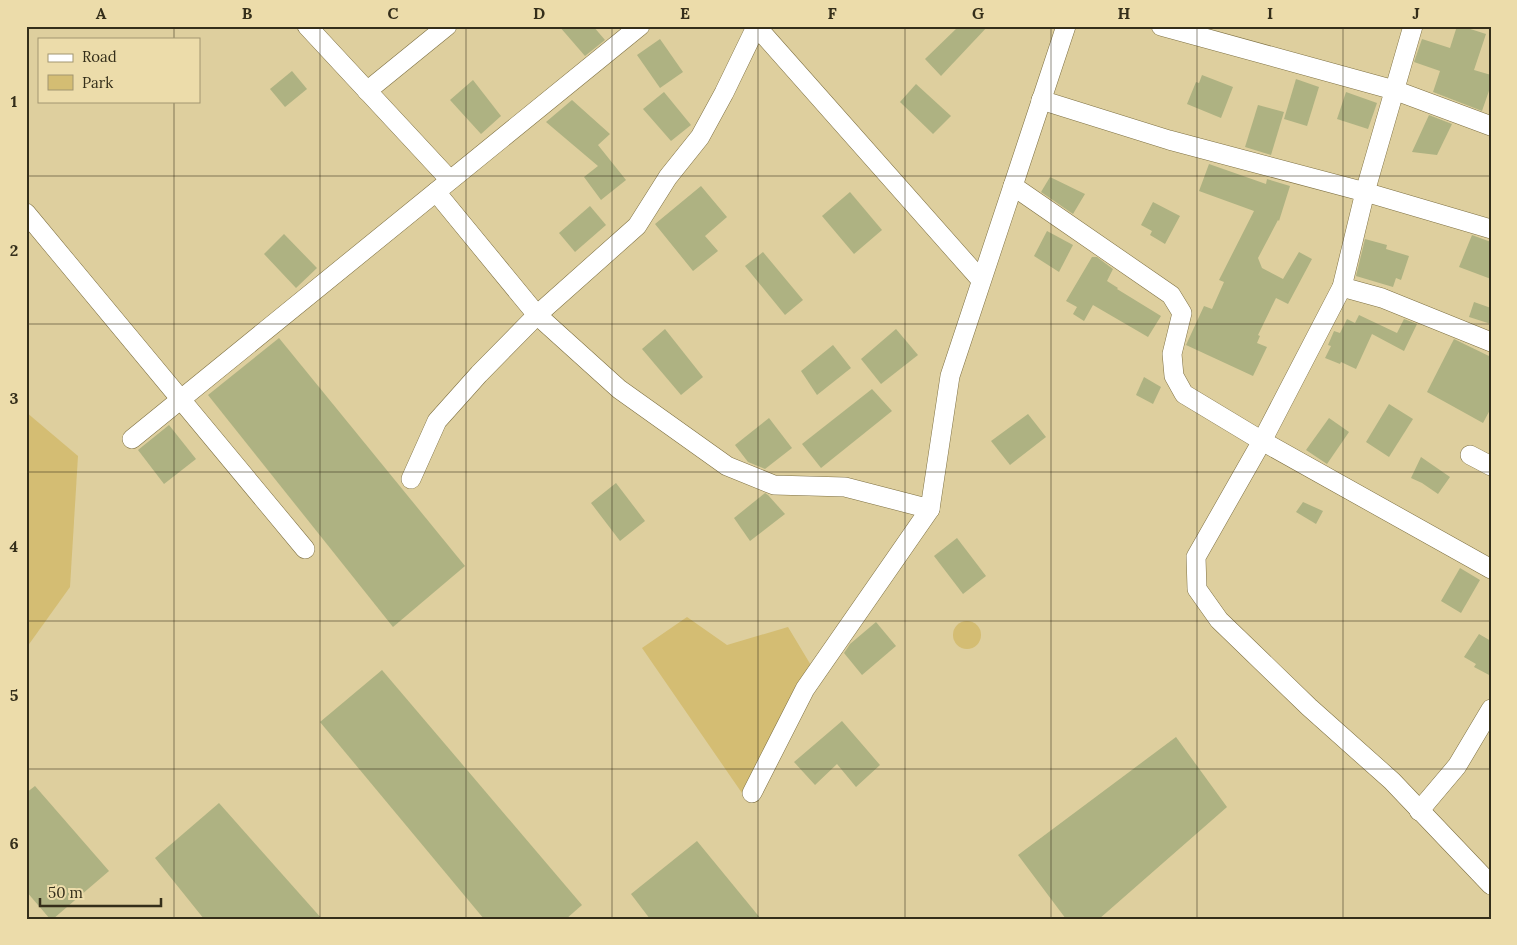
<svg xmlns="http://www.w3.org/2000/svg" width="1517" height="945" viewBox="0 0 1517 945" font-family="Lora,serif">
<rect width="100%" height="100%" fill="#decf9e"/>
<!-- green -->
<g fill="#d4bd73">
<path d="M 26,412 L 78,456 L 70,587 L 27,647 Z"/>
<path d="M 687,617 L 727,645 L 788,627 L 812,667 L 744,796 L 642,648 Z"/>
<circle cx="967" cy="635" r="14"/>
</g>
<!-- building -->
<g fill="#aeb282">
<path d="M 559,26 L 593,26 L 605,40 L 585,56 Z"/>
<path d="M 959,26 L 988,26 L 941,76 L 925,59 Z"/>
<path d="M 1457,26 L 1461,26 L 1486,34 L 1474,70 L 1491,75 L 1491,85 L 1482,111 L 1433,92 L 1440,71 L 1414,62 L 1422,39 L 1450,48 Z"/>
<path d="M 660,39 L 683,72 L 660,88 L 637,55 Z"/>
<path d="M 292,71 L 307,89 L 285,107 L 270,89 Z"/>
<path d="M 1202,75 L 1233,87 L 1221,118 L 1187,104 L 1196,82 L 1199,83 Z"/>
<path d="M 1296,79 L 1319,87 L 1307,126 L 1284,119 Z"/>
<path d="M 473,80 L 501,116 L 481,134 L 450,100 Z"/>
<path d="M 916,84 L 951,116 L 933,134 L 900,102 Z"/>
<path d="M 664,92 L 691,125 L 671,141 L 643,109 Z"/>
<path d="M 1346,92 L 1377,103 L 1368,129 L 1337,119 Z"/>
<path d="M 572,100 L 610,134 L 598,145 L 626,180 L 601,200 L 584,177 L 598,166 L 546,122 Z"/>
<path d="M 1258,105 L 1284,112 L 1271,155 L 1245,147 Z"/>
<path d="M 1429,115 L 1452,124 L 1437,155 L 1412,152 Z"/>
<path d="M 1209,164 L 1266,184 L 1267,179 L 1290,186 L 1279,221 L 1278,220 L 1258,258 L 1262,268 L 1283,279 L 1299,252 L 1312,259 L 1288,304 L 1276,298 L 1258,335 L 1260,336 L 1257,343 L 1267,347 L 1253,376 L 1186,345 L 1204,306 L 1212,309 L 1224,282 L 1219,280 L 1254,211 L 1199,191 Z"/>
<path d="M 1050,177 L 1085,194 L 1073,214 L 1041,192 Z"/>
<path d="M 701,186 L 727,217 L 705,236 L 718,251 L 693,271 L 655,224 Z"/>
<path d="M 850,192 L 882,230 L 854,254 L 822,216 Z"/>
<path d="M 1153,202 L 1180,216 L 1165,244 L 1150,235 L 1152,231 L 1141,225 Z"/>
<path d="M 590,206 L 606,225 L 575,252 L 559,233 Z"/>
<path d="M 1047,231 L 1073,245 L 1059,272 L 1034,256 Z"/>
<path d="M 284,234 L 317,268 L 296,288 L 264,254 Z"/>
<path d="M 1472,235 L 1491,242 L 1491,279 L 1459,267 Z"/>
<path d="M 1365,239 L 1387,245 L 1386,249 L 1409,256 L 1401,280 L 1396,278 L 1393,287 L 1356,276 Z"/>
<path d="M 763,252 L 803,300 L 785,315 L 745,266 Z"/>
<path d="M 1092,257 L 1097,257 L 1113,269 L 1107,281 L 1118,288 L 1117,289 L 1161,316 L 1148,337 L 1093,305 L 1084,321 L 1073,314 L 1077,307 L 1066,301 Z"/>
<path d="M 1474,302 L 1491,308 L 1491,324 L 1469,317 Z"/>
<path d="M 1359,315 L 1397,333 L 1404,319 L 1417,324 L 1404,351 L 1372,334 L 1356,369 L 1341,362 L 1340,364 L 1325,358 L 1331,346 L 1328,345 L 1334,331 L 1340,333 L 1347,319 L 1355,323 Z"/>
<path d="M 665,329 L 703,377 L 681,395 L 642,349 Z"/>
<path d="M 896,329 L 918,355 L 881,384 L 861,359 Z"/>
<path d="M 279,338 L 465,566 L 393,627 L 208,395 Z"/>
<path d="M 1454,339 L 1491,357 L 1491,408 L 1483,423 L 1427,392 Z"/>
<path d="M 833,345 L 851,368 L 817,395 L 801,371 Z"/>
<path d="M 1144,377 L 1161,387 L 1153,404 L 1136,395 Z"/>
<path d="M 872,389 L 892,411 L 821,468 L 802,444 Z"/>
<path d="M 1389,404 L 1413,419 L 1389,457 L 1366,442 Z"/>
<path d="M 1028,414 L 1046,437 L 1010,465 L 991,441 Z"/>
<path d="M 769,418 L 792,448 L 765,469 L 748,462 L 735,445 Z"/>
<path d="M 1329,418 L 1349,432 L 1327,464 L 1306,450 Z"/>
<path d="M 169,425 L 196,459 L 164,484 L 138,450 Z"/>
<path d="M 1421,457 L 1450,477 L 1438,494 L 1422,483 L 1411,478 Z"/>
<path d="M 616,483 L 645,521 L 620,541 L 591,503 Z"/>
<path d="M 765,493 L 768,495 L 785,514 L 750,541 L 734,518 Z"/>
<path d="M 1303,502 L 1323,511 L 1316,524 L 1296,512 Z"/>
<path d="M 957,538 L 986,576 L 963,594 L 934,556 Z"/>
<path d="M 1460,568 L 1480,580 L 1461,613 L 1441,601 Z"/>
<path d="M 876,622 L 896,646 L 862,675 L 844,653 L 850,644 Z"/>
<path d="M 1479,634 L 1491,641 L 1491,676 L 1474,667 L 1476,664 L 1464,657 Z"/>
<path d="M 382,670 L 582,905 L 566,919 L 484,919 L 320,722 Z"/>
<path d="M 842,721 L 880,765 L 856,787 L 837,764 L 815,785 L 794,762 Z"/>
<path d="M 1176,737 L 1227,807 L 1099,919 L 1066,919 L 1018,855 Z"/>
<path d="M 35,786 L 109,871 L 53,919 L 50,919 L 26,891 L 26,793 Z"/>
<path d="M 219,803 L 322,919 L 204,919 L 155,858 Z"/>
<path d="M 697,841 L 761,919 L 650,919 L 631,894 Z"/>
</g>
<g fill="none" stroke-linecap="round" stroke-linejoin="round">
<defs>
<g id="minor">
<path d="M 307,26 L 450,180"/>
<path d="M 756,26 L 981,280"/>
<path d="M 1161,26 L 1394,90 L 1491,126"/>
<path d="M 1413,26 L 1365,192 L 1342,287 L 1262,441 L 1196,557 L 1197,589 L 1219,620 L 1309,707 L 1392,781 L 1491,885"/>
<path d="M 367,91 L 447,26"/>
<path d="M 1041,100 L 1169,140 L 1365,192 L 1491,229"/>
<path d="M 1013,186 L 1171,295 L 1182,313 L 1172,354 L 1174,376 L 1184,394 L 1262,441 L 1491,569"/>
<path d="M 436,192 L 537,315 L 619,389 L 727,466 L 774,485 L 845,487 L 930,509 L 950,376 L 1066,26"/>
<path d="M 26,213 L 305,549"/>
<path d="M 1342,287 L 1382,298 L 1491,342"/>
<path d="M 132,439 L 640,26"/>
<path d="M 1470,455 L 1491,466"/>
<path d="M 411,479 L 437,421 L 479,374 L 537,315 L 637,226 L 668,177 L 700,137 L 724,93 L 756,27"/>
<path d="M 752,793 L 805,689 L 930,509"/>
<path d="M 1419,811 L 1457,766 L 1491,709"/>
</g>
</defs>
<!-- minor casing -->
<use href="#minor" stroke="#7e7042" stroke-width="20"/>
<!-- minor -->
<use href="#minor" stroke="#fff" stroke-width="19"/>
</g>
<!-- grid -->
<path fill="none" stroke="#342e1a" stroke-width="1" stroke-opacity="0.55" d="M 174,26 L 174,39M 320,26 L 320,919M 466,26 L 466,919M 612,26 L 612,919M 758,26 L 758,919M 905,26 L 905,919M 1051,26 L 1051,919M 1197,26 L 1197,919M 1343,26 L 1343,919M 174,101 L 174,919M 26,176 L 1491,176M 26,324 L 1491,324M 26,472 L 1491,472M 26,621 L 1491,621M 26,769 L 1491,769"/>
<!-- border -->
<rect width="1517" height="945" fill="none" stroke="#ecdcaa" stroke-width="55"/>
<!-- legend -->
<rect x="38" y="38" width="162" height="65" fill="#ecdcaa" stroke="#a29670"/>
<rect x="48" y="54" width="25" height="8" fill="#ffffff" stroke="#a29670"/>
<text x="82" y="62" font-size="15" fill="#342e1a">Road</text>
<rect x="48" y="75" width="25" height="15" fill="#d4bd73" stroke="#a29670"/>
<text x="82" y="88" font-size="15" fill="#342e1a">Park</text>
<!-- scale -->
<path d="M40 898v8h121v-8" fill="none" stroke="#342e1a" stroke-width="2.5"/>
<text x="48" y="898" font-size="15" fill="#342e1a" stroke="#ecdcaa" stroke-width="4" paint-order="stroke">50 m</text>
<rect x="28" y="28" width="1462" height="890" fill="none" stroke="#342e1a" stroke-width="2"/>
<g font-size="16" text-anchor="middle" font-weight="bold" fill="#342e1a">
<text x="101" y="19">A</text>
<text x="247" y="19">B</text>
<text x="393" y="19">C</text>
<text x="539" y="19">D</text>
<text x="685" y="19">E</text>
<text x="832" y="19">F</text>
<text x="978" y="19">G</text>
<text x="1124" y="19">H</text>
<text x="1270" y="19">I</text>
<text x="1416" y="19">J</text>
<text x="14" y="107">1</text>
<text x="14" y="256">2</text>
<text x="14" y="404">3</text>
<text x="14" y="552">4</text>
<text x="14" y="701">5</text>
<text x="14" y="849">6</text>
</g>
</svg>
